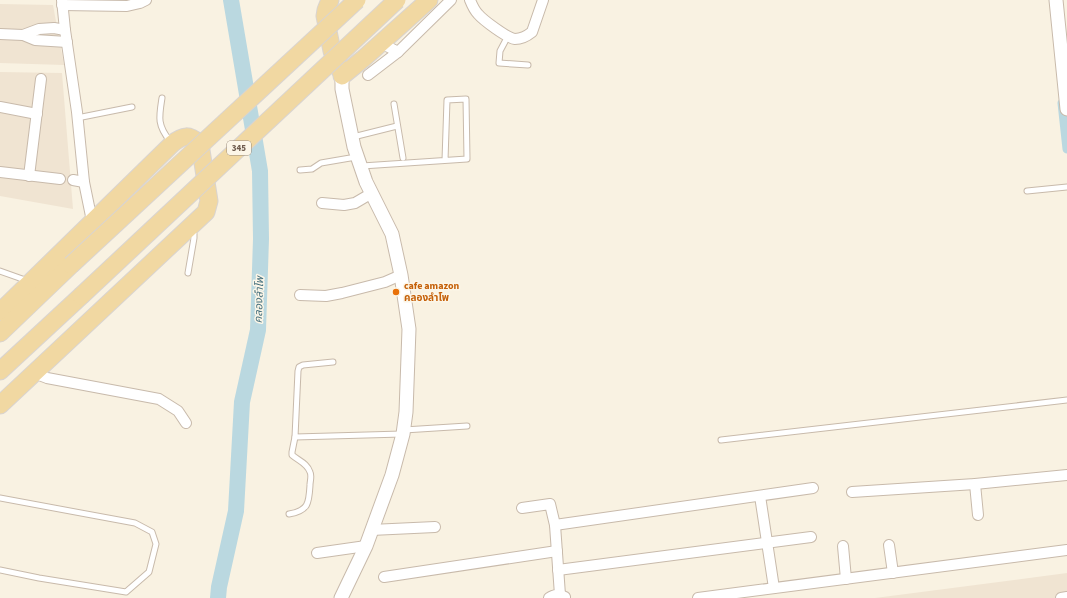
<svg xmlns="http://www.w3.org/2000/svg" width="1067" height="598" viewBox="0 0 1067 598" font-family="'Source Sans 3','Noto Sans Thai',sans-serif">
<rect width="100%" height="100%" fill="#f9f2e2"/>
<!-- residential -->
<g fill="#f0e4d2">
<path d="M 0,4 L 53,5 L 64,65 L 0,63 Z"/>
<path d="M 0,72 L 62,73 L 73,209 L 0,196 Z"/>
<path d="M 1067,573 L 1067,598 L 875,598 Z"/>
</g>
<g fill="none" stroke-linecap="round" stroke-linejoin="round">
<!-- canal -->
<path stroke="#bad8e0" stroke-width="9" d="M 1062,103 L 1067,149"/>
<!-- river -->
<path stroke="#bad8e0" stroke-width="16" d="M 218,598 L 219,587 L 236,511 L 242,402 L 258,330 L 261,239 L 260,171 L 231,0"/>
<defs>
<g id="service">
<path d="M 508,36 L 500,51 L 499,63 L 528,65"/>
<path d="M 162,98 C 159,117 157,125 170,141"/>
<path d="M 394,104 L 403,158"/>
<path d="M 77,118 L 132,107"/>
<path d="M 353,137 L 397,126"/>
<path d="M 362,166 L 467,159 L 466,99 L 447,100 L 445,160"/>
<path d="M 300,170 L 312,169 L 321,163 L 356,157"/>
<path d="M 1027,191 L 1067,187"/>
<path d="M 0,271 L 28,281"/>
<path d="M 188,273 L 194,238 L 194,234 L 191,230"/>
<path d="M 333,362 L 303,365 L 299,367 L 298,371 L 295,437 L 402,434"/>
<path d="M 404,430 L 467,426"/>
<path d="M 721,440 L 1067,400"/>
<path d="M 0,498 L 135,523 L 152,532 L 156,544 L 149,572 L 126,592 L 39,578 L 0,570"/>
<path d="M 289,514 C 309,511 309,502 310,485 C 310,481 312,476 310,472 C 307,463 299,461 292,455 L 292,452 L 295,437"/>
</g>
<g id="minor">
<path d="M 62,0 L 65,30 L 77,112 L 84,182 L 92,221"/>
<path d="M 470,0 C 472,5 474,10 478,14 C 483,20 507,38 515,39 C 522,39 527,36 532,32 L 543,0"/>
<path d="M 62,5 L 127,6 L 140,3 L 146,0"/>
<path d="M 0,34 L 23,35 L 39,29 L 54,28 L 65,30"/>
<path d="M 23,35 L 35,40 L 67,42"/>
<path d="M 381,43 L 398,52 L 451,0"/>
<path d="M 368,75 L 398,52"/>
<path d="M 0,107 L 37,114"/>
<path d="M 0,172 L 60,179"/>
<path d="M 29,176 L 41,79"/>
<path d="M 73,180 L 84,182"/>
<path d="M 322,203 L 344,205 L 355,203 L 372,193"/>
<path d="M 300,295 L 326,296 L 342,293 L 385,282 L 401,275"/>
<path d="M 34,373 L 47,378 L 159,399 L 178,411 L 186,423"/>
<path d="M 975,484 L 978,515"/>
<path d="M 852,492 L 975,484 L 1067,475"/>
<path d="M 760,496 L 774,588"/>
<path d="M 522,508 L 550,504 L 555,525 L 560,595"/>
<path d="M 555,525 L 813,488"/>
<path d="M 371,530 L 435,527"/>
<path d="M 889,545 L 893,573"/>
<path d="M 843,546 L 846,579"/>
<path d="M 317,553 L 366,546"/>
<path d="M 558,570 L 811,537"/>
<path d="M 384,577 L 557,551"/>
<path d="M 549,598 C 554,594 560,594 565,597"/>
<path d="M 698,598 L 1067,550"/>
<path d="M 1061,598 L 1067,597"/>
</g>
<g id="tertiary">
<path d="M 1056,0 L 1067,109"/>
<path d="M 341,598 L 366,546 L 392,475 L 403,434 L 406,412 L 409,329 L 401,275 L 392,234 L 366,182 L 354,147 L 342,89 L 342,76"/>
</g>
<g id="primary">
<path d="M 330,0 L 326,10 L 325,16 L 332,51 L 340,70"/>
<path d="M 342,76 L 363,59 L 429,0"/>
<path d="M 0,312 L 172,144 C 183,135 189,134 200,144 L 209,201 L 206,212 L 0,405"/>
<path d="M 0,333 L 71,265"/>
<path d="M 0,371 L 81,296"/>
</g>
</defs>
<!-- service casing -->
<use href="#service" stroke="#c8baab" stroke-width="7"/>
<!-- minor casing -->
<use href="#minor" stroke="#c8baab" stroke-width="12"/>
<!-- tertiary casing -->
<use href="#tertiary" stroke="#c8baab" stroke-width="15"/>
<!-- primary casing -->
<use href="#primary" stroke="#d9d4d0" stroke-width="19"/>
<!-- service -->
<use href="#service" stroke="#fff" stroke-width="5"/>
<!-- minor -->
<use href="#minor" stroke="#fff" stroke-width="10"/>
<!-- tertiary -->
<use href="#tertiary" stroke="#fff" stroke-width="13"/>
<!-- primary -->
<use href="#primary" stroke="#f1d8a2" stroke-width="17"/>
<defs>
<g id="primary-bridge">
<path d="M 71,265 L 357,0"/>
<path d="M 81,296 L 397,0"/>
</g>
</defs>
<!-- primary-bridge casing -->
<use href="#primary-bridge" stroke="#d9d4d0" stroke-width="19" stroke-linecap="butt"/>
<!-- primary-bridge -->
<use href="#primary-bridge" stroke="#f1d8a2" stroke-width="17"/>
</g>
<!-- markers -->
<circle fill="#e8710a" stroke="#fcf6e8" stroke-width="1.5" cx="396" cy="292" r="4"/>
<g text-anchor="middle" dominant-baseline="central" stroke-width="3" stroke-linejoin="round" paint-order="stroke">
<!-- shield labels -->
<rect fill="#fcf6e8" stroke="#98897b" stroke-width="1" x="227" y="141" width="24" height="14" rx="3"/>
<g font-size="9" font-weight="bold" fill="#6d5a4c">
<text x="239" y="148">345</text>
</g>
<!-- food labels -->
<g font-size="10" font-weight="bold" fill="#c56008" stroke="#fcf6e8" text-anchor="start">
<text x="404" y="286">cafe amazon<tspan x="404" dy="12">คลองลำโพ</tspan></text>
</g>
<!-- water labels -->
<g font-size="11" font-style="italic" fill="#48727f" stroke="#fcf6e8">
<text transform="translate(259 300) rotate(-88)">คลองลำโพ</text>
</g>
</g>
</svg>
